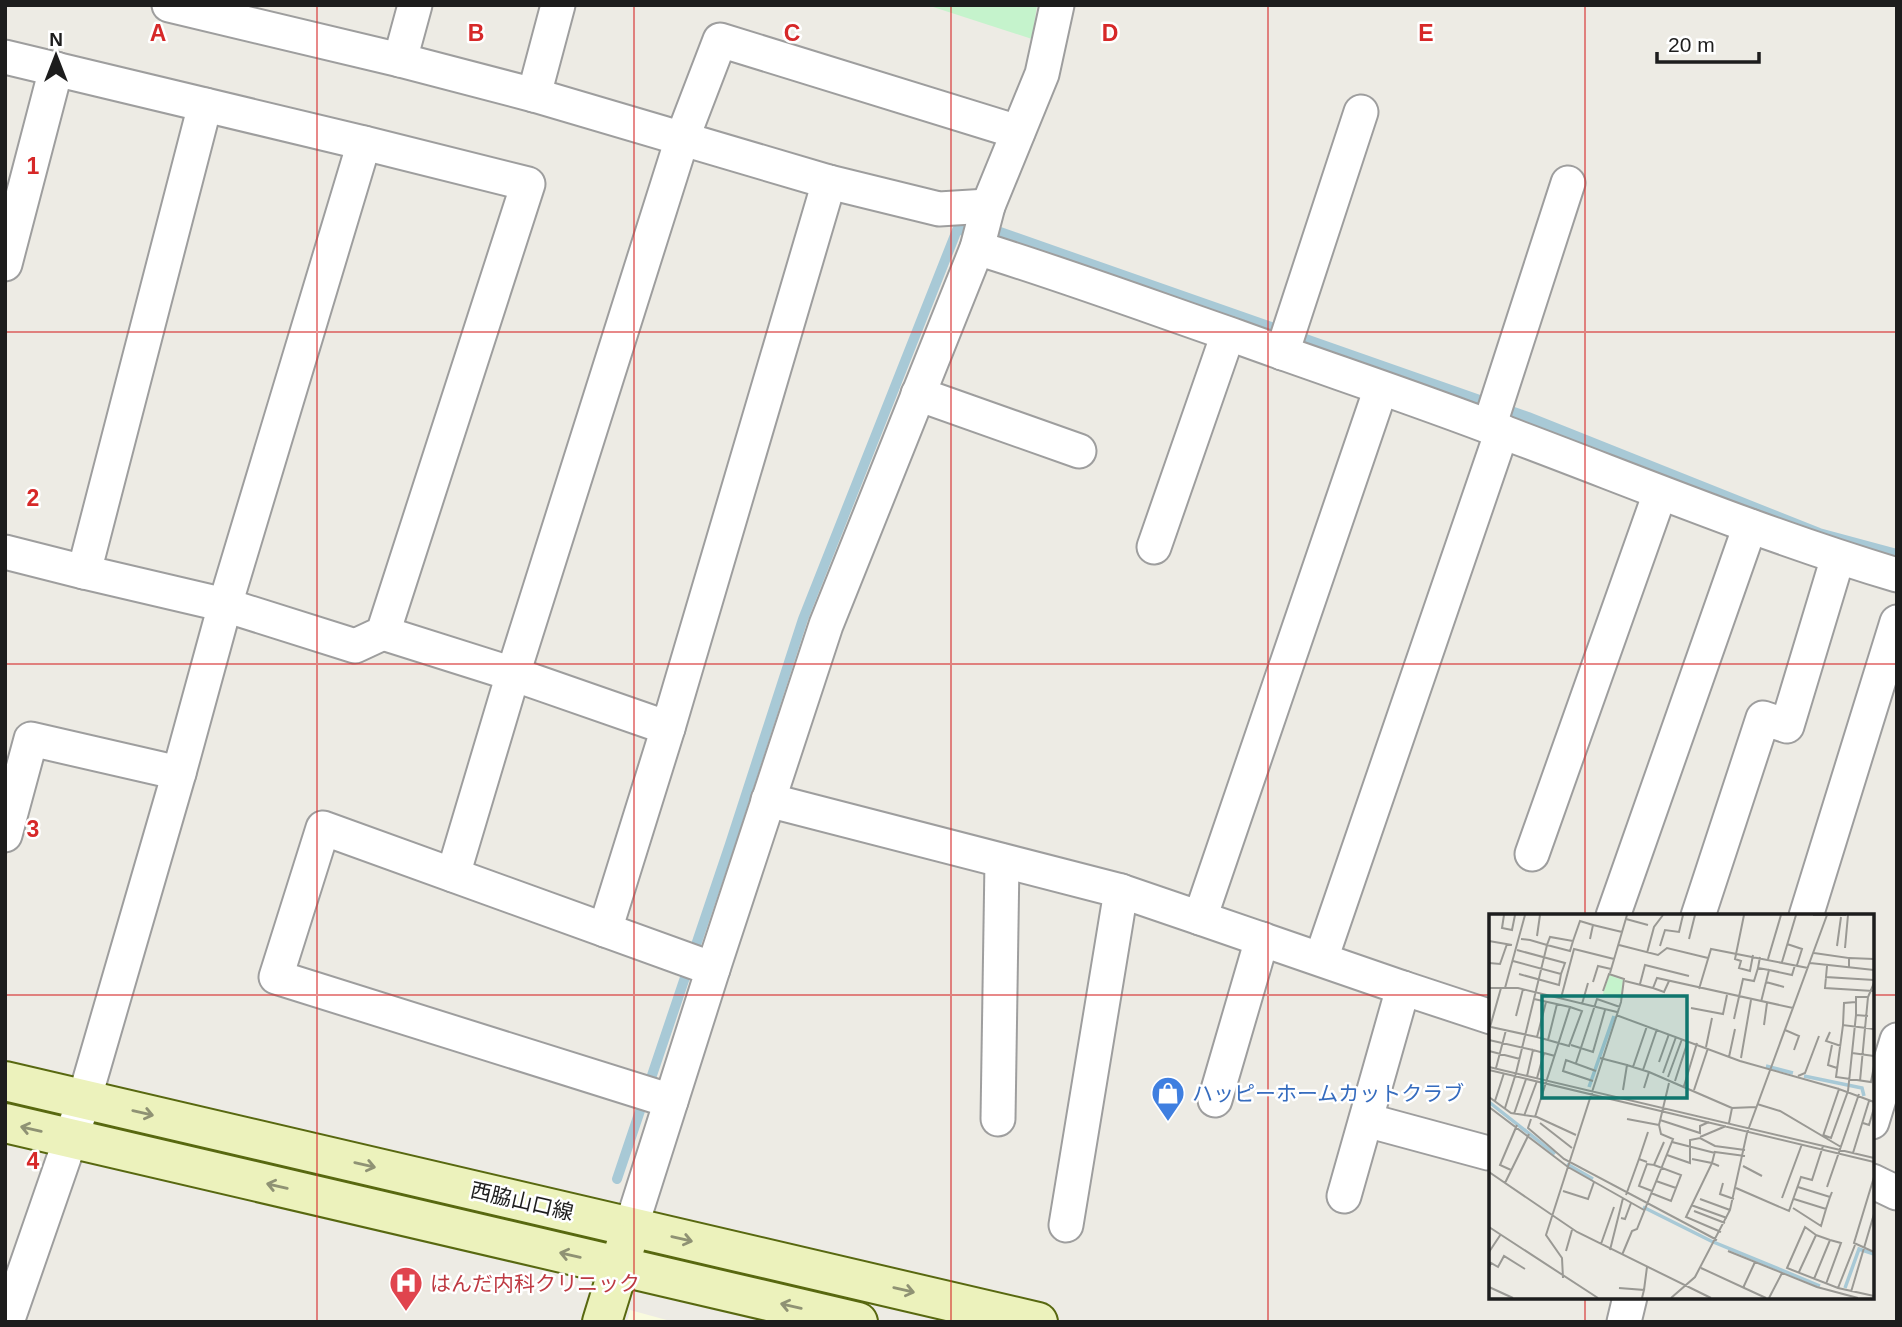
<svg xmlns="http://www.w3.org/2000/svg" width="1902" height="1327" viewBox="0 0 1902 1327" font-family="Helvetica,'Noto Sans JP',sans-serif">
<rect width="100%" height="100%" fill="#edebe4"/>
<!-- education -->
<path fill="#f9fbde" d="M 630,1310 L 674,1322 L 627,1322 Z"/>
<!-- park -->
<path fill="#c5f3cc" d="M 927,5 L 1037,5 L 1032,39 Z"/>
<g fill="none" stroke-linecap="round" stroke-linejoin="round">
<!-- stream -->
<path stroke="#a8c9d6" stroke-width="10" d="M 617,1179 L 730,844 L 803,619 L 957,230 L 1000,232 L 1528,417 L 1819,533 L 1897,554"/>
<defs>
<g id="street">
<path d="M 169,5 L 400,60 L 534,95 L 829,182 L 939,209 L 988,206"/>
<path d="M 5,57 L 364,143 L 225,605 L 179,773 L 84,1100 L 7,1322"/>
<path d="M 400,60 L 415,5"/>
<path d="M 534,95 L 558,5"/>
<path d="M 205,105 L 84,572 L 225,605 L 355,646 L 383,633 L 528,184 L 364,143"/>
<path d="M 977,248 C 1065,275 1151,307 1238,337 C 1326,369 1415,398 1503,432 C 1634,481 1763,535 1897,575"/>
<path d="M 5,264 L 56,69"/>
<path d="M 1282,353 L 1361,112"/>
<path d="M 918,394 L 1079,451"/>
<path d="M 1489,427 L 1568,183"/>
<path d="M 1154,547 L 1228,334"/>
<path d="M 5,552 L 84,572"/>
<path d="M 383,633 L 513,674 L 668,728 L 829,182"/>
<path d="M 768,800 L 1121,891 L 1066,1225"/>
<path d="M 5,835 L 31,739 L 179,773"/>
<path d="M 1532,854 L 1660,493"/>
<path d="M 453,875 L 513,674 L 682,139 L 720,40 L 1018,132"/>
<path d="M 1121,891 L 1200,918 L 1381,388"/>
<path d="M 1613,916 L 1750,526"/>
<path d="M 1698,916 L 1763,718 L 1787,726 L 1838,557"/>
<path d="M 1806,916 L 1897,622"/>
<path d="M 1200,918 L 1403,988 L 1344,1196"/>
<path d="M 605,930 L 668,728"/>
<path d="M 1321,959 L 1502,431"/>
<path d="M 1403,988 L 1491,1017"/>
<path d="M 1215,1100 L 1262,939"/>
<path d="M 671,1101 L 276,977 L 323,828 L 713,969"/>
<path d="M 998,1119 L 1002,861"/>
<path d="M 1366,1120 L 1488,1153"/>
<path d="M 1872,1122 L 1897,1040"/>
<path d="M 1872,1181 L 1897,1193"/>
<path d="M 631,1227 L 713,969 L 826,625 L 977,248 L 988,206 L 1042,74 L 1057,5"/>
<path d="M 1624,1322 L 1630,1297"/>
</g>
<g id="secondary">
<path d="M 5,1081 L 1038,1322"/>
<path d="M 5,1123 L 858,1322"/>
<path d="M 602,1322 L 626,1244"/>
</g>
</defs>
<!-- street casing -->
<use href="#street" stroke="#9e9e9e" stroke-width="37"/>
<!-- secondary casing -->
<use href="#secondary" stroke="#586810" stroke-width="42"/>
<!-- street -->
<use href="#street" stroke="#fff" stroke-width="33"/>
<!-- secondary -->
<use href="#secondary" stroke="#ecf2bc" stroke-width="38"/>
</g>
<!-- one-way arrows -->
<defs><path id="oneway-shaft" d="M-6 0H5M1.5-3L5.5 0L1.5 3" fill="none" stroke-width="1.6" stroke-linecap="round" stroke-linejoin="round" transform="scale(1.75)"/></defs>
<g stroke="#8f9274">
<use href="#oneway-shaft" transform="translate(143 1113) rotate(13)"/>
<use href="#oneway-shaft" transform="translate(31 1129) rotate(-167)"/>
<use href="#oneway-shaft" transform="translate(365 1165) rotate(13)"/>
<use href="#oneway-shaft" transform="translate(277 1186) rotate(-167)"/>
<use href="#oneway-shaft" transform="translate(682 1239) rotate(13)"/>
<use href="#oneway-shaft" transform="translate(570 1255) rotate(-167)"/>
<use href="#oneway-shaft" transform="translate(904 1290) rotate(13)"/>
<use href="#oneway-shaft" transform="translate(791 1306) rotate(-167)"/>
</g>
<!-- grid -->
<path fill="none" stroke="#d62828" stroke-width="2" stroke-opacity="0.55" d="M 317,5 L 317,1322M 634,5 L 634,1322M 951,5 L 951,1322M 1268,5 L 1268,1322M 1585,5 L 1585,916M 5,332 L 1897,332M 5,664 L 1897,664M 5,995 L 1491,995M 1872,995 L 1897,995M 1585,1297 L 1585,1322"/>
<!-- icons -->
<defs>
<symbol id="shop-pin" viewBox="-11 -11 22 30"><path d="M0 17L-7.5 6A9.5 9.5 0 1 1 7.5 6Z" fill="#3f7fe0" stroke="#fff"/><path d="M-5-2.5h2.3a2.7 3.5 0 0 1 5.4 0H5L5.5 6h-11ZM-1.5-2.5h3a1.5 2.3 0 0 0-3 0Z" fill="#fff"/></symbol>
<symbol id="hospital-pin" viewBox="-11 -11 22 30"><path d="M0 17L-7.5 6A9.5 9.5 0 1 1 7.5 6Z" fill="#e0444e" stroke="#fff"/><path d="M-5-5h3v3.5h4V-5h3V5h-3V1.5h-4V5h-3Z" fill="#fff"/></symbol>
</defs>
<g fill-rule="evenodd">
<use href="#shop-pin" x="1149" y="1074" width="38" height="52"/>
<use href="#hospital-pin" x="387" y="1264" width="38" height="52"/>
</g>
<g text-anchor="middle" dominant-baseline="central" stroke-width="5" stroke-linejoin="round" paint-order="stroke">
<!-- shop labels -->
<g font-size="21" fill="#366cbe" stroke="#fff" text-anchor="start">
<text x="1192" y="1093">ハッピーホームカットクラブ</text>
</g>
<!-- street labels -->
<g font-size="21" fill="#1d1d1d" stroke="#fff">
<text transform="translate(522 1201) rotate(13)">西脇山口線</text>
</g>
<!-- health labels -->
<g font-size="21" fill="#be3a42" stroke="#fff" text-anchor="start">
<text x="430" y="1283">はんだ内科クリニック</text>
</g>
</g>
<!-- overview -->
<g transform="translate(1489 914)">
<rect width="385" height="385" fill="#edebe4"/>
<path d="M 120,61 L 134,66 L 132,85 L 114,80 Z" fill="#c5f3cc"/>
<path fill="none" stroke="#a8c9d6" stroke-width="3.5" d="M 277,152 L 304,159M 315,162 L 373,174 L 375,182M 100,173 L 125,102M 0,188 L 66,240M 78,250 L 104,265M 154,293 L 222,327 L 331,372M 356,374 L 370,335 L 385,340"/>
<path fill="none" stroke="#9a9994" stroke-width="2" d="M 15,1 L 13,14 L 23,16 L 26,1M 255,1 L 246,45 L 252,47 L 250,54 L 261,57 L 264,41M 324,1 L 357,1M 137,5 L 159,11M 104,11 L 133,18M 48,22 L 51,1M 200,25 L 206,1M 0,27 L 23,31M 84,27 L 91,7 L 104,11 L 101,25M 298,30 L 313,35 L 308,51M 130,31 L 169,41 L 178,34 L 219,44M 171,32 L 176,16 L 190,18 L 194,1M 348,32 L 352,3M 356,34 L 359,1M 28,36 L 76,49 L 72,60M 158,39 L 165,13 L 174,1M 325,39 L 360,44 L 360,54M 271,43 L 269,54 L 280,56M 360,44 L 385,45M 279,45 L 292,1M 24,47 L 72,60 L 70,71 L 30,60M 293,48 L 307,1M 0,49 L 11,50 L 18,30M 321,49 L 385,56M 338,52 L 337,63 L 385,66M 121,59 L 138,1M 337,63 L 336,74 L 384,77M 136,67 L 164,74 L 168,64 L 304,94M 104,68 L 109,52 L 122,55M 277,68 L 280,56 L 303,61 L 306,51M 151,70 L 156,51 L 200,62M 0,74 L 29,74 L 128,98M 16,74 L 36,1M 164,74 L 175,78 L 180,67M 210,75 L 222,35 L 319,54M 72,84 L 85,35 L 125,45M 45,85 L 81,93 L 46,203M 57,88 L 48,123 L 59,126M 272,88 L 277,68 L 295,73M 68,90 L 59,126 L 80,132 L 93,97 L 81,93M 93,90 L 99,69M 202,94 L 234,100 L 238,81M 127,101 L 251,147 L 350,175M 367,101 L 367,83 L 379,83M 27,102 L 34,75M 245,105 L 254,65 L 265,67 L 269,54M 275,111 L 278,89M 354,111 L 355,89 L 367,88M 1,113 L 12,74M 2,113 L 48,123M 385,115 L 354,111 L 347,163 L 382,168 L 385,152M 296,116 L 310,122 L 305,136M 341,118 L 337,127 L 352,132M 0,126 L 44,136M 82,131 L 104,138 L 116,96M 343,131 L 339,151 L 348,154M 217,133 L 223,104M 0,137 L 31,145M 363,139 L 385,142M 240,143 L 246,115M 111,144 L 138,151 L 134,176M 252,144 L 262,86M 170,148 L 180,120M 87,149 L 108,85 L 131,93M 138,151 L 144,153 L 158,112M 0,153 L 385,244M 144,153 L 160,158 L 155,174M 7,154 L 17,116M 0,156 L 385,248M 154,156 L 168,115M 160,158 L 243,194M 174,159 L 187,123M 38,162 L 44,136 L 55,139M 309,162 L 316,159 L 330,122M 179,163 L 193,125M 48,164 L 55,139 L 66,142M 104,167 L 74,157 L 77,146 L 107,157M 186,167 L 199,127M 371,167 L 379,83 L 385,69M 195,172 L 208,129M 205,176 L 219,134M 0,183 L 22,199 L 48,203 L 87,221M 6,187 L 15,159M 268,190 L 291,197 L 352,233M 0,193 L 79,253 L 155,296M 16,194 L 27,159 L 58,31 L 61,23 L 84,27 L 81,37 L 58,31 L 41,26 L 32,25M 25,200 L 37,165M 35,202 L 48,167M 42,205 L 39,214 L 75,245 L 228,326M 138,205 L 170,211M 171,206 L 211,219 L 211,212 L 220,208M 51,209 L 83,234M 240,209 L 243,194 L 267,193M 374,209 L 380,211 L 385,194M 334,221 L 342,224 L 359,177 L 367,101 L 379,102M 334,222 L 350,175 L 385,188M 211,223 L 237,212M 183,228 L 226,239M 226,238 L 256,242M 364,239 L 380,187M 178,241 L 201,249 L 201,226 L 211,224 L 226,232 L 256,236M 150,245 L 159,218M 203,245 L 223,249 L 226,237M 230,252 L 223,249 L 197,303 L 232,318M 254,252 L 273,262M 22,256 L 11,251 L 28,211M 0,258 L 88,318 L 222,384M 385,263 L 365,329 L 385,338M 167,267 L 187,274M 16,269 L 40,220M 234,269 L 231,280 L 245,285M 309,273 L 341,283 L 343,278M 338,273 L 370,180M 247,274 L 300,297 L 312,263 L 323,266 L 334,232M 74,277 L 99,285 L 105,268M 163,277 L 150,272 L 158,250 L 165,251 L 175,228M 162,279 L 182,287 L 192,261 L 165,251M 137,281 L 150,245 L 158,248M 293,284 L 313,230M 211,285 L 241,296M 305,285 L 337,295 L 341,283M 202,291 L 238,304M 304,294 L 332,312 L 337,295M 205,297 L 236,309M 132,304 L 136,305 L 142,289M 0,313 L 109,384M 327,321 L 316,313 L 298,354 L 349,374 L 385,382M 112,330 L 125,293M 121,336 L 134,284M 77,337 L 83,316M 239,337 L 328,373 L 369,384M 0,338 L 12,320M 133,341 L 143,317 L 148,315 L 184,225 L 172,220 L 170,211 L 180,169M 0,353 L 2,349 L 9,353 L 15,342 L 36,355M 212,354 L 277,384M 310,358 L 327,321 L 341,326M 74,364 L 73,344 L 57,321 L 132,88 L 135,65 L 120,60 L 114,77M 325,365 L 341,326 L 352,329 L 337,370M 0,373 L 24,384M 130,374 L 155,376 L 153,384M 254,374 L 266,348M 349,374 L 366,331M 155,376 L 158,353M 362,378 L 385,300M 182,384 L 206,363 L 241,296 L 258,219 L 338,1M 280,384 L 293,359"/>
<path fill="#0f766e" fill-opacity="0.15" stroke="#0f766e" stroke-width="3.5" d="M 53,82 L 198,82 L 198,184 L 53,184 Z"/>
<rect width="385" height="385" fill="none" stroke="#1d1d1d" stroke-width="3.5"/>
</g>
<g font-size="23" text-anchor="middle" font-weight="bold" fill="#d62828" stroke="#fff" stroke-width="5" stroke-linejoin="round" paint-order="stroke">
<text x="158" y="41">A</text>
<text x="476" y="41">B</text>
<text x="792" y="41">C</text>
<text x="1110" y="41">D</text>
<text x="1426" y="41">E</text>
<text x="33" y="174">1</text>
<text x="33" y="506">2</text>
<text x="33" y="837">3</text>
<text x="33" y="1169">4</text>
</g>
<!-- border -->
<rect width="1902" height="1327" fill="none" stroke="#1d1d1d" stroke-width="14"/>
<!-- north arrow -->
<g transform="translate(56 56)" stroke="#ffffff" stroke-width="5" paint-order="stroke">
<path d="M0-5L12 26L0 18L-12 26Z" fill="#1d1d1d"/>
<text y="-10" font-size="19" font-weight="bold" text-anchor="middle" fill="#1d1d1d">N</text>
</g>
<!-- scale -->
<path d="M1657 52v10h102v-10" fill="none" stroke="#1d1d1d" stroke-width="3.5"/>
<text x="1668" y="52" font-size="21" fill="#1d1d1d" stroke="#ffffff" stroke-width="5" paint-order="stroke">20 m</text>
</svg>
